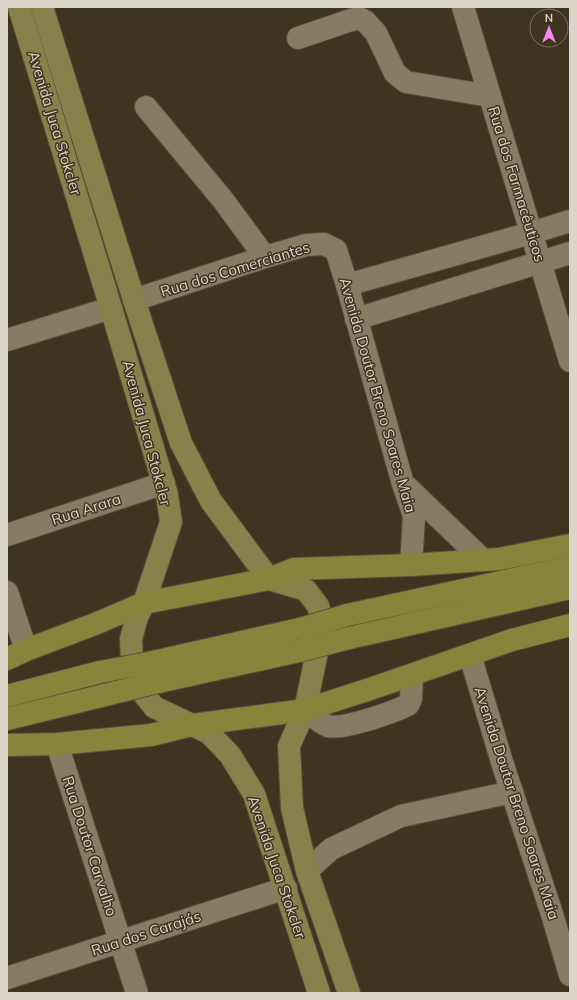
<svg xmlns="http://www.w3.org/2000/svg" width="577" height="1000" viewBox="0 0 577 1000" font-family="Mulish,sans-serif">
<rect width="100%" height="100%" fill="#3f341f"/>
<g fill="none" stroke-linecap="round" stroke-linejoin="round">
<defs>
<g id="minor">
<path d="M 463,7 L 570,361"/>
<path d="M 298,38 L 351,20 L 359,18 L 365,21 L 376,33 L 395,73 L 406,82 L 490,96"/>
<path d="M 146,107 L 223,200 L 265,257"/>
<path d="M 347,285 L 531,233 L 570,221"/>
<path d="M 134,300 L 265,257 L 306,245 L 324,244 L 336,250 L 347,285 L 403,484 L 414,516 L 411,565"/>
<path d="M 356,319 L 570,253"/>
<path d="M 7,340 L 111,308"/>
<path d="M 407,487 L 483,560"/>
<path d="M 7,535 L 164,483"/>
<path d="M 7,592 L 26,650"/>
<path d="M 470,655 L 502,762 L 552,914 L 570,975"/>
<path d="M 305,710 C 312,715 320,723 328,726 C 344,730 393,712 408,705 L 411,699 L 412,675"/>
<path d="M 57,744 L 137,993"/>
<path d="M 307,871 L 331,849 L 401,816 L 512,792"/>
<path d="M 7,978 L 286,888"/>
</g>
<g id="major">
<path d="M 19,7 L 111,308 L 167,495 L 171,522 L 144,603 L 137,617 L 131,639 L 132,663 L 140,689 L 154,707 L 209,733 L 230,755 L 254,794 L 319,993"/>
<path d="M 42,7 L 134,300 L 181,443 L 211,501 L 269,579 L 306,590 L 318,606 L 323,623 L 305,710 L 289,746 L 292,808 L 307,871 L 349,993"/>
</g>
<g id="highway">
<path d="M 347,615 L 570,567"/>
<path d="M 349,638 L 570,588"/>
<path d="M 7,659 L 26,650 L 95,624 L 144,603 L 269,579 L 294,569 L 411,565 L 499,559 L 570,545"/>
<path d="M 153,662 L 300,629"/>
<path d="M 158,682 L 299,651"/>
<path d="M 7,696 L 100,672"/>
<path d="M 7,719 L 105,695"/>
<path d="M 7,745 L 57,744 L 151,735 L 192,725 L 305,710 L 373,688 L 512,640 L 570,625"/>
</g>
</defs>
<!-- minor casing -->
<use href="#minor" stroke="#594f3d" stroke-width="24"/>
<!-- major casing -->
<use href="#major" stroke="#594f3d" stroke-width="24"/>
<!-- highway casing -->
<use href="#highway" stroke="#594f3d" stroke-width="24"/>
<!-- minor -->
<use href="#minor" stroke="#887b64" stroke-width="22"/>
<!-- major -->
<use href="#major" stroke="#89804b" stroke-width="22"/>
<!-- highway -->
<use href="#highway" stroke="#8a833b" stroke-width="22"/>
<defs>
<g id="highway-bridge">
<path d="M 300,629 L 347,615"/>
<path d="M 299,651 L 349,638"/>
<path d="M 100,672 L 153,662"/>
<path d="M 105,695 L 158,682"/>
</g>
</defs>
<!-- highway-bridge casing -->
<use href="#highway-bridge" stroke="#594f3d" stroke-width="24" stroke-linecap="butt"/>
<!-- highway-bridge -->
<use href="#highway-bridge" stroke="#8a833b" stroke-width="22"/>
</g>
<g text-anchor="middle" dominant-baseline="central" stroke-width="3" stroke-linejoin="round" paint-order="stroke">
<!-- street labels -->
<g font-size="15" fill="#dcd5c9" stroke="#3f341f">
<text transform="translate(55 123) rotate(73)">Avenida Juca Stokcler</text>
<text transform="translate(517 184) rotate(73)">Rua dos Farmacêuticos</text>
<text transform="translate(235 269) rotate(-17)">Rua dos Comerciantes</text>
<text transform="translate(378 395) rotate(74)">Avenida Doutor Breno Soares Maia</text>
<text transform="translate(147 433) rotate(75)">Avenida Juca Stokcler</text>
<text transform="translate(86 509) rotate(-18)">Rua Arara</text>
<text transform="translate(517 803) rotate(72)">Avenida Doutor Breno Soares Maia</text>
<text transform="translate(90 846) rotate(72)">Rua Doutor Carvalho</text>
<text transform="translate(277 867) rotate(71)">Avenida Juca Stokcler</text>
<text transform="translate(146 933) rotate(-18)">Rua dos Carajás</text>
</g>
</g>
<!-- border -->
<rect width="577" height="1000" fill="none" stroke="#dcd5c9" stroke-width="16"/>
<!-- north arrow -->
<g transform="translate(549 28)"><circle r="19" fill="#3f341f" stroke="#7e7463"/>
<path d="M0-3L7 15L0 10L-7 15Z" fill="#f689ed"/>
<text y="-6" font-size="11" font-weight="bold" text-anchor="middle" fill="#dcd5c9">N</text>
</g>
</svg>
